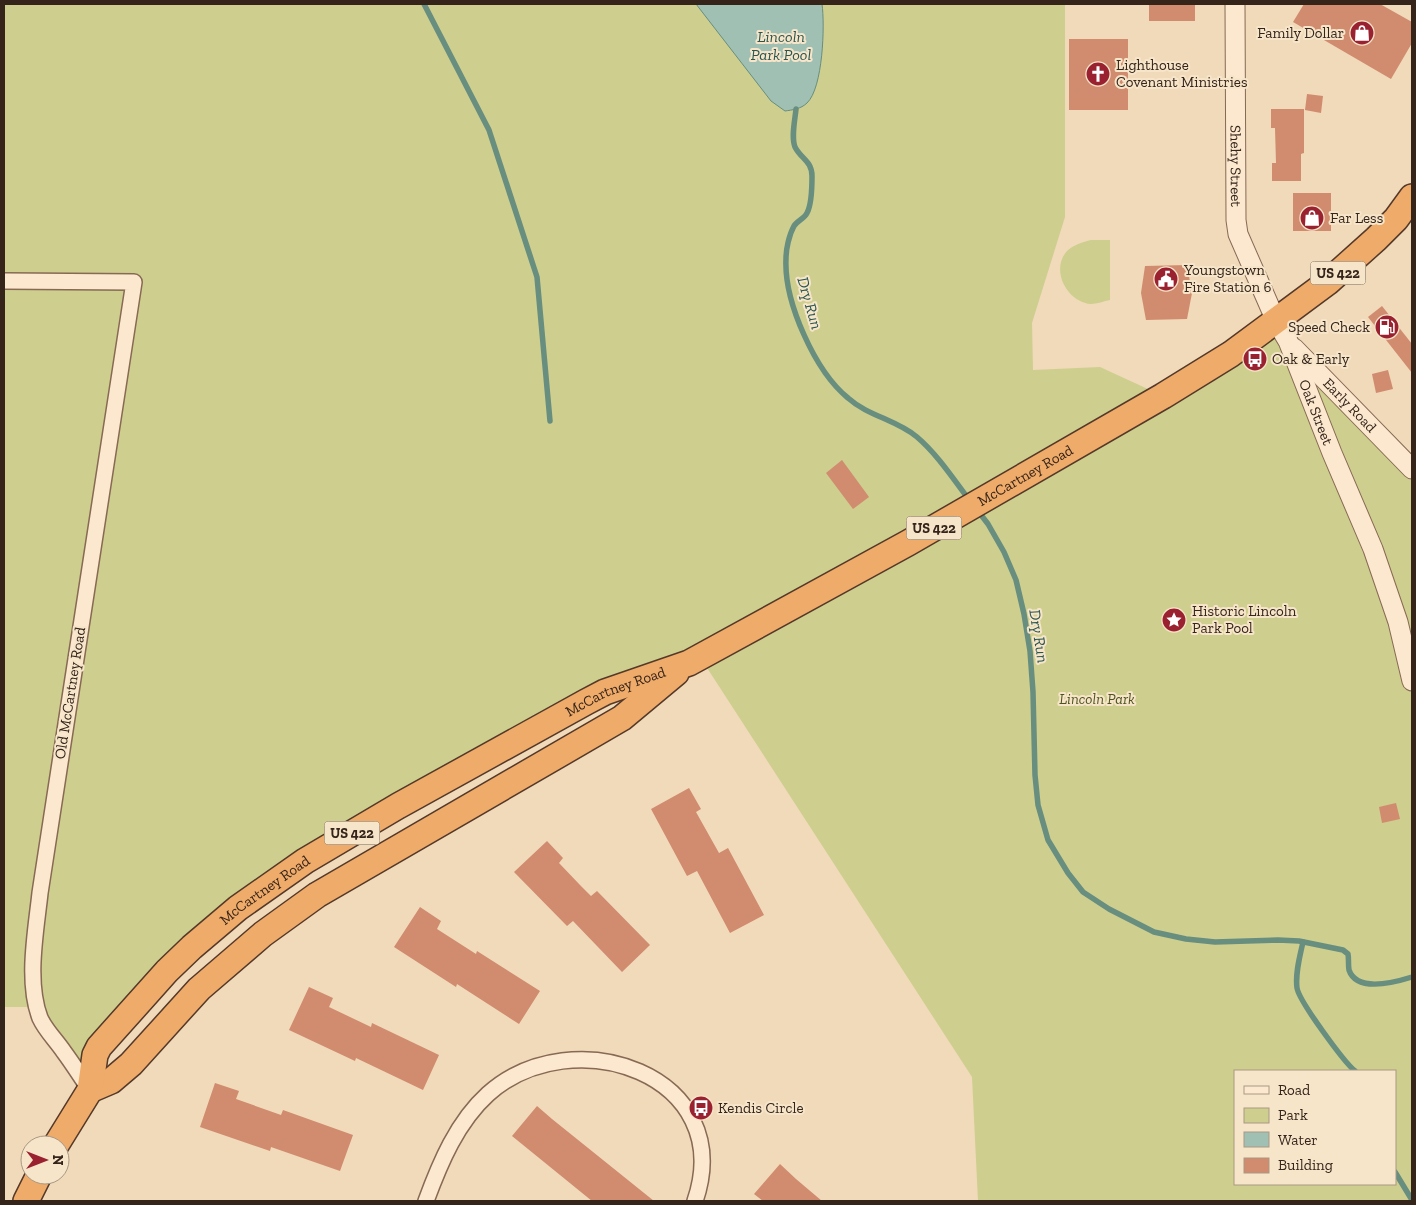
<svg xmlns="http://www.w3.org/2000/svg" width="1416" height="1205" viewBox="0 0 1416 1205" font-family="'Zilla Slab',serif">
<rect width="100%" height="100%" fill="#f0daba"/>
<!-- green -->
<g fill="#cece8e" fill-rule="evenodd">
<path d="M 4,4 L 1065,4 L 1065,217 L 1032,323 L 1033,370 L 1100,367 L 1163,396 L 1276,321 L 1412,469 L 1412,1201 L 978,1201 L 972,1077 L 700,657 L 305,861 L 120,1022 L 90,1090 L 37,1007 L 4,1007 ZM 1235,1071 L 1395,1071 L 1395,1184 L 1235,1184 Z"/>
<path d="M 1091,240 L 1110,240 L 1110,300 C 1104,301 1097,304 1091,304 C 1067,302 1050,270 1067,251 C 1073,245 1083,242 1091,240 Z"/>
</g>
<!-- water -->
<path fill="#9fc0b3" stroke="#678e7f" d="M 696,4 L 822,4 C 825,25 823,88 807,103 C 801,109 792,110 785,111 L 771,101 Z"/>
<g fill="none" stroke-linecap="round" stroke-linejoin="round">
<!-- stream -->
<g stroke="#678e7f" stroke-width="5.5">
<path d="M 424,4 L 489,130 L 537,277 L 550,421"/>
<path d="M 796,109 C 795,120 791,137 795,147 C 801,159 812,161 812,176 C 812,186 812,204 807,213 C 804,219 797,221 794,226 C 789,235 786,249 786,259 C 784,302 815,371 848,398 C 868,416 897,420 917,437 C 938,455 954,480 970,501"/>
<path d="M 978,511 L 988,524 L 1004,552 L 1016,580 L 1024,614 L 1030,651 L 1033,692 L 1035,775 L 1038,805 L 1048,840 L 1068,873 L 1083,892 L 1109,909 L 1154,932 L 1186,939 L 1215,942 L 1278,940 L 1299,941 L 1343,950 L 1348,954 C 1349,959 1348,965 1349,970 C 1357,993 1396,982 1412,977"/>
<path d="M 1303,942 C 1300,956 1295,973 1297,988 C 1299,1001 1344,1062 1355,1071"/>
<path d="M 1395,1172 L 1412,1200"/>
</g>
</g>
<!-- building -->
<g fill="#d18b6e">
<rect x="1149" y="4" width="46" height="17"/>
<path d="M 1304,4 L 1380,4 L 1412,22 L 1412,43 L 1391,79 L 1293,22 Z"/>
<rect x="1069" y="39" width="59" height="71"/>
<path d="M 1307,94 L 1323,96 L 1321,113 L 1305,110 Z"/>
<path d="M 1271,109 L 1304,109 L 1304,153 L 1301,154 L 1301,181 L 1272,181 L 1272,163 L 1276,163 L 1275,128 L 1271,128 Z"/>
<rect x="1293" y="193" width="38" height="38"/>
<path d="M 1187,265 L 1192,293 L 1187,319 L 1146,320 L 1141,293 L 1145,266 Z"/>
<path d="M 1382,306 L 1412,344 L 1412,373 L 1368,317 Z"/>
<path d="M 1388,370 L 1393,389 L 1376,393 L 1372,374 Z"/>
<path d="M 842,460 L 869,497 L 853,509 L 826,473 Z"/>
<path d="M 689,788 L 701,809 L 696,812 L 719,853 L 728,848 L 764,915 L 730,933 L 697,871 L 687,876 L 651,809 Z"/>
<path d="M 1396,803 L 1400,819 L 1382,823 L 1379,807 Z"/>
<path d="M 547,841 L 563,858 L 559,863 L 580,885 L 591,896 L 597,891 L 650,945 L 622,972 L 573,921 L 567,926 L 514,872 Z"/>
<path d="M 420,907 L 441,921 L 437,929 L 476,954 L 477,951 L 540,991 L 519,1024 L 457,984 L 456,987 L 394,947 Z"/>
<path d="M 309,987 L 333,998 L 329,1007 L 371,1027 L 372,1023 L 439,1055 L 423,1090 L 356,1058 L 355,1061 L 289,1030 Z"/>
<path d="M 215,1083 L 239,1091 L 236,1099 L 281,1115 L 283,1110 L 353,1135 L 340,1171 L 271,1147 L 270,1151 L 200,1127 Z"/>
<path d="M 537,1106 L 552,1119 L 654,1201 L 592,1201 L 512,1136 Z"/>
<path d="M 780,1164 L 796,1179 L 822,1201 L 763,1201 L 754,1194 Z"/>
</g>
<g fill="none" stroke-linecap="round" stroke-linejoin="round">
<defs>
<g id="minor">
<path d="M 4,281 L 134,282 L 40,893 C 36,931 26,981 40,1018 C 46,1031 56,1040 64,1052 C 73,1064 81,1077 90,1090"/>
<path d="M 426,1201 C 440,1163 457,1122 488,1094 C 573,1018 738,1075 695,1201"/>
</g>
<g id="tertiary">
<path id="s1" d="M 1235,4 L 1236,220 L 1238,234 L 1276,321 L 1288,341 L 1332,453 L 1373,549 L 1398,622 L 1412,681"/>
<path id="s2" d="M 1294,348 L 1412,469"/>
</g>
<g id="trunk">
<path d="M 90,1090 L 111,1081 L 131,1064 L 199,989 L 263,934 L 317,895 L 622,718 L 676,673"/>
<path id="s3" d="M 56,1145 L 90,1090 L 95,1055 L 99,1047 L 167,971 L 192,947 L 238,908 L 305,861 L 398,806 L 586,702 L 605,692 L 689,663 L 700,657 L 908,543 L 1163,396 L 1231,354 L 1328,282 L 1376,239 L 1396,219 L 1412,197"/>
<path d="M 26,1201 L 39,1175"/>
</g>
</defs>
<!-- minor casing -->
<use href="#minor" stroke="#876954" stroke-width="18"/>
<!-- tertiary casing -->
<use href="#tertiary" stroke="#876954" stroke-width="21"/>
<!-- trunk casing -->
<use href="#trunk" stroke="#543829" stroke-width="28"/>
<!-- minor -->
<use href="#minor" stroke="#fbe8ce" stroke-width="15"/>
<!-- tertiary -->
<use href="#tertiary" stroke="#fbe8ce" stroke-width="19"/>
<!-- trunk -->
<use href="#trunk" stroke="#efab69" stroke-width="25"/>
</g>
<!-- icons -->
<defs>
<symbol id="shop-disc" viewBox="-11 -11 22 22"><circle r="9.5" fill="#9a212f" stroke="#f7e5ca"/><path d="M-5-2.5h2.3a2.7 3.5 0 0 1 5.4 0H5L5.5 6h-11ZM-1.5-2.5h3a1.5 2.3 0 0 0-3 0Z" fill="#fff"/></symbol>
<symbol id="church-disc" viewBox="-11 -11 22 22"><circle r="9.5" fill="#9a212f" stroke="#f7e5ca"/><path d="M-1.2-6h2.4v3.5h3.3v2.4h-3.3V6h-2.4V-.1h-3.3v-2.4h3.3Z" fill="#fff"/></symbol>
<symbol id="civic-disc" viewBox="-11 -11 22 22"><circle r="9.5" fill="#9a212f" stroke="#f7e5ca"/><path d="M-.6-6.5H3V-4.5H.6V-3L4-1V1h2V6H-6V1h2V-1L-.6-3ZM-1.2 2.5V6h2.4V2.5Z" fill="#fff"/></symbol>
<symbol id="fuel-disc" viewBox="-11 -11 22 22"><circle r="9.5" fill="#9a212f" stroke="#f7e5ca"/><path d="M-5.5-6h7V0h2V4h1.3V-2.5L3-4.5l.8-.8L6-3V5H2.5V1h-1V6h-7ZM-4.2-4.7v3.2H.2V-4.7Z" fill="#fff"/></symbol>
<symbol id="bus-disc" viewBox="-11 -11 22 22"><circle r="9.5" fill="#9a212f" stroke="#f7e5ca"/><path d="M-5-6H5V4H4V6H2V4H-2V6H-4V4H-5ZM-3.5-4V0h7V-4ZM-3.5 1.2v1.5H-2V1.2ZM2 1.2v1.5H3.5V1.2Z" fill="#fff"/></symbol>
<symbol id="sight-disc" viewBox="-11 -11 22 22"><circle r="9.5" fill="#9a212f" stroke="#f7e5ca"/><path d="M0-6L1.8-2.2L6-1.7L2.9 1.2L3.7 5.4L0 3.3L-3.7 5.4L-2.9 1.2L-6-1.7L-1.8-2.2Z" fill="#fff"/></symbol>
</defs>
<g fill-rule="evenodd">
<use href="#shop-disc" x="1348" y="19" width="28" height="28"/>
<use href="#church-disc" x="1084" y="60" width="28" height="28"/>
<use href="#shop-disc" x="1298" y="204" width="28" height="28"/>
<use href="#civic-disc" x="1152" y="265" width="28" height="28"/>
<use href="#fuel-disc" x="1373" y="313" width="28" height="28"/>
<use href="#bus-disc" x="1241" y="345" width="28" height="28"/>
<use href="#sight-disc" x="1160" y="606" width="28" height="28"/>
<use href="#bus-disc" x="687" y="1094" width="28" height="28"/>
</g>
<g text-anchor="middle" dominant-baseline="central" stroke-width="4" stroke-linejoin="round" paint-order="stroke">
<!-- shield labels -->
<g fill="#f7e5ca" stroke="#6f5e4f" stroke-width="1">
<rect x="1310.5" y="261.5" width="55" height="23" rx="4"/>
<rect x="906.5" y="516.5" width="55" height="23" rx="4"/>
<rect x="324.5" y="821.5" width="55" height="23" rx="4"/>
</g>
<g font-size="14" font-weight="bold" fill="#35241a">
<text x="1338" y="273">US 422</text>
<text x="934" y="528">US 422</text>
<text x="352" y="833">US 422</text>
</g>
<!-- poi labels -->
<g font-size="15" fill="#35241a" stroke="#f7e5ca" text-anchor="start">
<text x="1344" y="33" text-anchor="end">Family Dollar</text>
<text x="1116" y="65">Lighthouse<tspan x="1116" dy="17">Covenant Ministries</tspan></text>
<text x="1330" y="218">Far Less</text>
<text x="1184" y="270">Youngstown<tspan x="1184" dy="17">Fire Station 6</tspan></text>
<text x="1370" y="327" text-anchor="end">Speed Check</text>
<text x="1272" y="359">Oak &amp; Early</text>
<text x="1192" y="611">Historic Lincoln<tspan x="1192" dy="17">Park Pool</tspan></text>
<text x="718" y="1108">Kendis Circle</text>
</g>
<!-- street labels -->
<g font-size="15" fill="#35241a" stroke="#f7e5ca">
<text stroke="none"><textPath href="#s1" startOffset="162">Shehy Street</textPath></text>
<text stroke="none"><textPath href="#s2" startOffset="80">Early Road</textPath></text>
<text stroke="none"><textPath href="#s1" startOffset="425">Oak Street</textPath></text>
<text stroke="none"><textPath href="#s3" startOffset="1206">McCartney Road</textPath></text>
<text stroke="none"><textPath href="#s3" startOffset="742">McCartney Road</textPath></text>
<text transform="translate(70 693) rotate(-81)">Old McCartney Road</text>
<text stroke="none"><textPath href="#s3" startOffset="338">McCartney Road</textPath></text>
</g>
<!-- park labels -->
<g font-size="15" font-style="italic" fill="#4c531f" stroke="#f7e5ca">
<text x="1097" y="699">Lincoln Park</text>
</g>
<!-- water labels -->
<g font-size="16" font-style="italic" fill="#28564e" stroke="#f7e5ca">
<text x="781" y="36">Lincoln<tspan x="781" dy="18">Park Pool</tspan></text>
<text transform="translate(810 303) rotate(74)">Dry Run</text>
<text transform="translate(1039 636) rotate(81)">Dry Run</text>
</g>
</g>
<!-- border -->
<rect width="1416" height="1205" fill="none" stroke="#35241a" stroke-width="10"/>
<!-- legend -->
<rect x="1234" y="1070" width="162" height="115" fill="#f7e5ca" stroke="#a99884"/>
<rect x="1244" y="1086" width="25" height="8" fill="#fbe8ce" stroke="#a99884"/>
<text x="1278" y="1095" font-size="15" fill="#35241a">Road</text>
<rect x="1244" y="1108" width="25" height="15" fill="#cece8e" stroke="#a99884"/>
<text x="1278" y="1120" font-size="15" fill="#35241a">Park</text>
<rect x="1244" y="1132" width="25" height="15" fill="#9fc0b3" stroke="#a99884"/>
<text x="1278" y="1145" font-size="15" fill="#35241a">Water</text>
<rect x="1244" y="1158" width="25" height="15" fill="#d18b6e" stroke="#a99884"/>
<text x="1278" y="1170" font-size="15" fill="#35241a">Building</text>
<!-- north arrow -->
<g transform="translate(45 1160) rotate(90)"><circle r="24" fill="#f7e5ca" stroke="#a99884"/>
<path d="M0-4L9 19L0 12L-9 19Z" fill="#9a212f"/>
<text y="-8" font-size="14" font-weight="bold" text-anchor="middle" fill="#35241a">N</text>
</g>
</svg>
